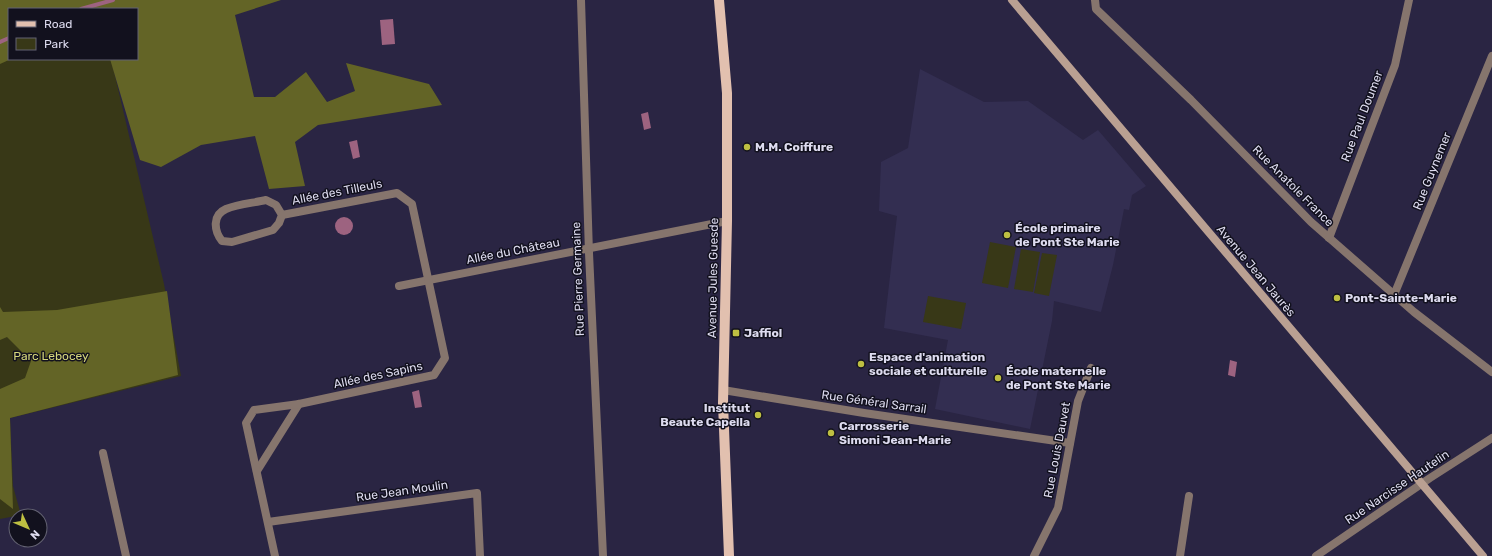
<svg xmlns="http://www.w3.org/2000/svg" width="1492" height="556" viewBox="0 0 1492 556" font-family="Rubik,sans-serif">
<rect width="100%" height="100%" fill="#2a2543"/>
<!-- built -->
<path fill="#332e51" d="M 920,69 L 984,102 L 1028,101 L 1083,140 L 1098,130 L 1146,186 L 1132,195 L 1129,210 L 1124,209 L 1113,265 L 1101,312 L 1054,301 L 1052,321 L 1030,429 L 935,409 L 948,340 L 884,328 L 897,216 L 879,211 L 881,162 L 908,148 Z"/>
<!-- green -->
<g fill="#383817">
<path d="M 0,59 L 111,59 L 164,284 L 181,376 L 10,418 L 13,486 L 21,515 L 0,519 Z"/>
<path d="M 990,242 L 1016,247 L 1008,288 L 982,283 Z"/>
<path d="M 1021,249 L 1040,252 L 1033,292 L 1014,289 Z"/>
<path d="M 1042,253 L 1057,255 L 1049,296 L 1034,293 Z"/>
<path d="M 928,296 L 966,303 L 961,329 L 923,322 Z"/>
</g>
<!-- forest -->
<g fill="#636426">
<path d="M 0,0 L 281,0 L 235,15 L 254,97 L 275,97 L 306,72 L 327,102 L 355,91 L 346,63 L 429,84 L 442,105 L 318,125 L 295,142 L 305,186 L 269,189 L 255,136 L 201,145 L 161,167 L 140,160 L 110,59 L 137,59 L 137,9 L 9,9 L 9,59 L 11,59 L 0,64 Z"/>
<path d="M 167,291 L 178,375 L 10,418 L 13,509 L 0,499 L 0,389 L 25,378 L 31,361 L 7,337 L 0,340 L 0,307 L 3,312 L 57,310 Z"/>
</g>
<!-- water -->
<g fill="#9d6380">
<path d="M 393,19 L 395,44 L 382,45 L 380,20 Z"/>
<path d="M 648,112 L 651,128 L 644,130 L 641,114 Z"/>
<path d="M 357,140 L 360,157 L 353,159 L 349,142 Z"/>
<circle cx="344" cy="226" r="9"/>
<path d="M 1230,360 L 1237,362 L 1235,377 L 1228,375 Z"/>
<path d="M 419,390 L 422,407 L 415,408 L 412,392 Z"/>
</g>
<g fill="none" stroke-linecap="round" stroke-linejoin="round">
<!-- stream -->
<g stroke="#9d6380" stroke-width="4">
<path d="M 81,9 L 113,0"/>
<path d="M 0,42 L 9,38"/>
</g>
<!-- street -->
<g stroke="#86756d" stroke-width="8">
<path d="M 581,0 L 589,253 L 603,556"/>
<path d="M 1095,0 L 1096,9 L 1191,100 L 1311,222 L 1414,312 L 1492,372"/>
<path d="M 266,200 L 276,205 L 282,215 L 279,223 L 273,230 L 232,242 L 222,241 C 214,231 212,215 226,209 C 238,204 253,203 266,200 Z"/>
<path d="M 1329,238 L 1395,65 L 1409,0"/>
<path d="M 399,286 L 727,221"/>
<path d="M 1394,295 L 1492,56"/>
<path d="M 723,390 L 864,413 L 1070,443"/>
<path d="M 103,453 L 126,556"/>
<path d="M 257,471 L 299,404"/>
<path d="M 268,522 L 477,493 L 480,556"/>
<path d="M 275,556 L 246,423 L 254,410 L 299,404 L 434,375 L 445,358 L 412,204 L 397,193 L 282,215"/>
<path d="M 1034,556 L 1058,508 L 1078,401 L 1091,368"/>
<path d="M 1180,556 L 1189,496"/>
<path d="M 1316,556 L 1430,478 L 1492,438"/>
</g>
<!-- secondary -->
<path stroke="#baa092" stroke-width="8" d="M 1012,0 L 1483,556"/>
<!-- primary -->
<path stroke="#e2c0af" stroke-width="10" d="M 719,0 L 727,93 L 727,221 L 723,403 L 729,556"/>
</g>
<!-- markers -->
<g fill="#bebf42" stroke="#12111e" stroke-width="1.5">
<circle cx="747" cy="147" r="4"/>
<circle cx="1007" cy="235" r="4"/>
<circle cx="1337" cy="298" r="4"/>
<rect x="732" y="329" width="8" height="8" rx="2"/>
<circle cx="861" cy="364" r="4"/>
<circle cx="998" cy="378" r="4"/>
<circle cx="758" cy="415" r="4"/>
<circle cx="831" cy="433" r="4"/>
</g>
<g text-anchor="middle" dominant-baseline="central" stroke-width="3" stroke-linejoin="round" paint-order="stroke">
<!-- street labels -->
<g font-size="12" fill="#dddbef" stroke="#12111e">
<text transform="translate(1362 116) rotate(-69)">Rue Paul Doumer</text>
<text transform="translate(1432 171) rotate(-68)">Rue Guynemer</text>
<text transform="translate(1293 186) rotate(45)">Rue Anatole France</text>
<text transform="translate(337 192) rotate(-11)">Allée des Tilleuls</text>
<text transform="translate(513 251) rotate(-11)">Allée du Château</text>
<text transform="translate(1256 271) rotate(50)">Avenue Jean Jaurès</text>
<text transform="translate(713 278) rotate(-89)">Avenue Jules Guesde</text>
<text transform="translate(578 279) rotate(-92)">Rue Pierre Germaine</text>
<text transform="translate(378 375) rotate(-12)">Allée des Sapins</text>
<text transform="translate(874 402) rotate(8)">Rue Général Sarrail</text>
<text transform="translate(1057 450) rotate(-79)">Rue Louis Dauvet</text>
<text transform="translate(1397 487) rotate(-34)">Rue Narcisse Hautelin</text>
<text transform="translate(402 491) rotate(-8)">Rue Jean Moulin</text>
</g>
<!-- poi labels -->
<g font-size="12" font-weight="bold" fill="#dddbef" stroke="#12111e" text-anchor="start">
<text x="755" y="147">M.M. Coiffure</text>
<text x="1015" y="228">École primaire<tspan x="1015" dy="14">de Pont Ste Marie</tspan></text>
<text x="1345" y="298">Pont-Sainte-Marie</text>
<text x="744" y="333">Jaffiol</text>
<text x="869" y="357">Espace d'animation<tspan x="869" dy="14">sociale et culturelle</tspan></text>
<text x="1006" y="371">École maternelle<tspan x="1006" dy="14">de Pont Ste Marie</tspan></text>
<text x="750" y="408" text-anchor="end">Institut<tspan x="750" dy="14">Beaute Capella</tspan></text>
<text x="839" y="426">Carrosserie<tspan x="839" dy="14">Simoni Jean-Marie</tspan></text>
</g>
<!-- park labels -->
<g font-size="12" fill="#d5d67c" stroke="#12111e">
<text x="51" y="356">Parc Lebocey</text>
</g>
</g>
<!-- legend -->
<rect x="8" y="8" width="130" height="52" fill="#12111e" stroke="#636272"/>
<rect x="16" y="21" width="20" height="6" fill="#e2c0af" stroke="#636272"/>
<text x="44" y="28" font-size="12" fill="#dddbef">Road</text>
<rect x="16" y="38" width="20" height="12" fill="#383817" stroke="#636272"/>
<text x="44" y="48" font-size="12" fill="#dddbef">Park</text>
<!-- north arrow -->
<g transform="translate(28 528) rotate(134)"><circle r="19" fill="#12111e" stroke="#636272"/>
<path d="M0-3L7 15L0 10L-7 15Z" fill="#bebf42"/>
<text y="-6" font-size="11" font-weight="bold" text-anchor="middle" fill="#dddbef">N</text>
</g>
</svg>
